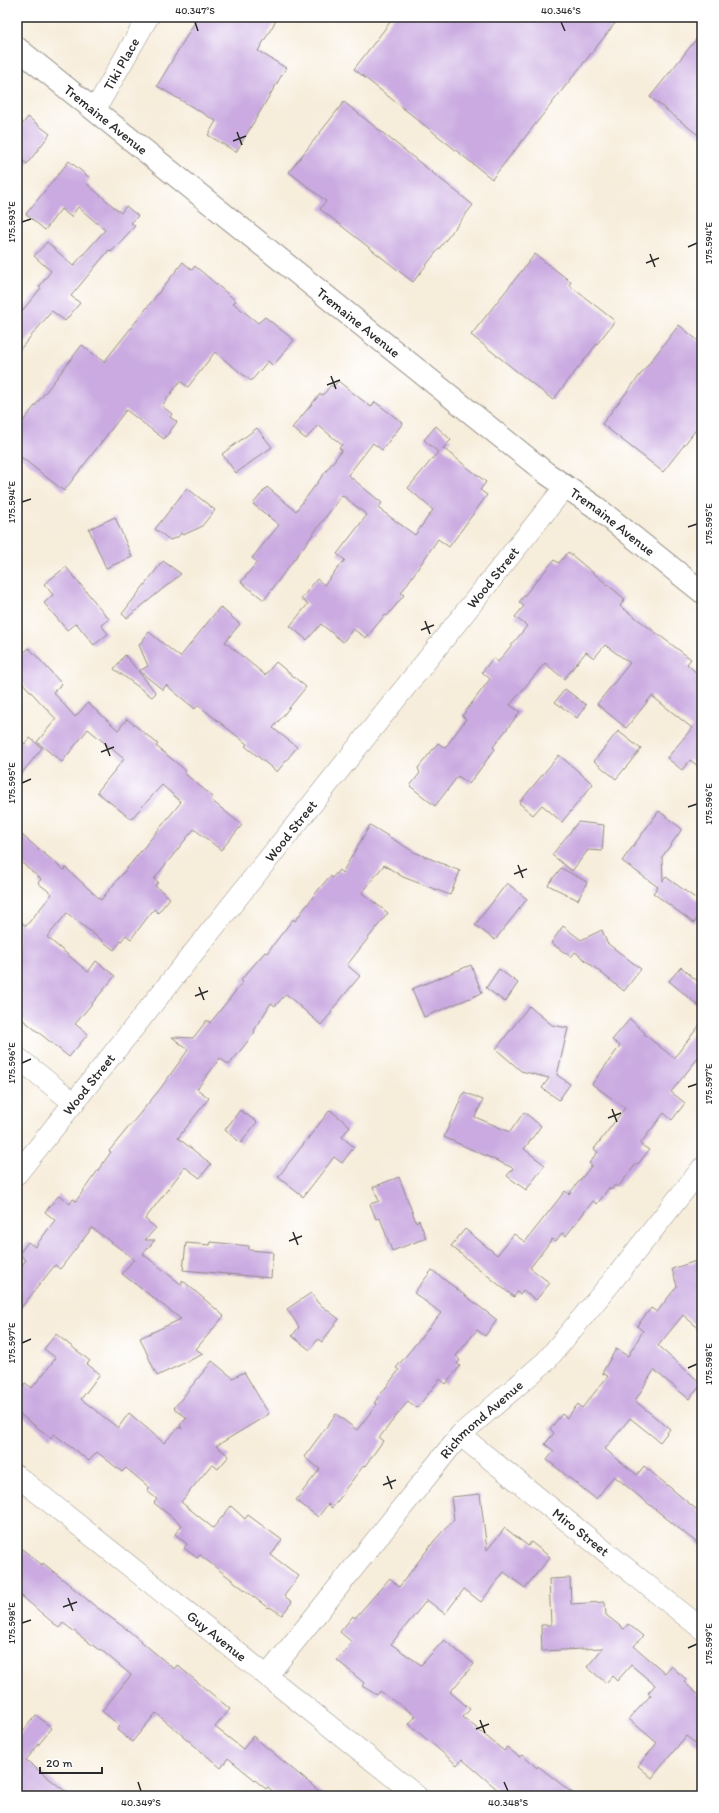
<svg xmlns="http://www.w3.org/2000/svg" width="719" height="1813" viewBox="0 0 719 1813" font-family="Itim,sans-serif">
<rect width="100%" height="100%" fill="#fff"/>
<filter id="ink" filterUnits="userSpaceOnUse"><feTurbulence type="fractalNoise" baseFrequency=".025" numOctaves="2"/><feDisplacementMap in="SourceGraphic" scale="8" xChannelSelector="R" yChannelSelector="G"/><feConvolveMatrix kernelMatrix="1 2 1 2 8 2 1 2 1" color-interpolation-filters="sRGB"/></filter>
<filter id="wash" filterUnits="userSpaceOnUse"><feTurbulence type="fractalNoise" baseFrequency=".012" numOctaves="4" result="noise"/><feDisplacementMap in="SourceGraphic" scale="16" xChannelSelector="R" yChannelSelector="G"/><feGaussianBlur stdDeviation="0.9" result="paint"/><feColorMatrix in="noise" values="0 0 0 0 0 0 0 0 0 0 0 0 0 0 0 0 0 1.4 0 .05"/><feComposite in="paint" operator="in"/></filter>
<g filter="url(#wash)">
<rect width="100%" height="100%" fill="#f7eddb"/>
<g id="blocks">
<!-- building -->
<g fill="#caaae1">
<path d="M 198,17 L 278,17 L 258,51 L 286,68 L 236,152 L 208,135 L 216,121 L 157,86 Z"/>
<path d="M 394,17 L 620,17 L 492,179 L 354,69 Z"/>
<path d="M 702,32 L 702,138 L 650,97 Z"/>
<path d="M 344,102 L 473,205 L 413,282 L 320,209 L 326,201 L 289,172 Z"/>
<path d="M 28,117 L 50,134 L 27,164 L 17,156 L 17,131 Z"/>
<path d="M 69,161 L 90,178 L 86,183 L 121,213 L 126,206 L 138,216 L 131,223 L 135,226 L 111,252 L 109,250 L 71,296 L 80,303 L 65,321 L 52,311 L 17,353 L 17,317 L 41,288 L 39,287 L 51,271 L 34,256 L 47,242 L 73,266 L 105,230 L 78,207 L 71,217 L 61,209 L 45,230 L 26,214 Z"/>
<path d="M 535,254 L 571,282 L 569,285 L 615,321 L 553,400 L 471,335 Z"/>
<path d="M 183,262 L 192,270 L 195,266 L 236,301 L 233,303 L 258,323 L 265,317 L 294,340 L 273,366 L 268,361 L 251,381 L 215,352 L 188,387 L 180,381 L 162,406 L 172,414 L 170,417 L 177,422 L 164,439 L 126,410 L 64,491 L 17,454 L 17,429 L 82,345 L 104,362 Z"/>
<path d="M 679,325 L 702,344 L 702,422 L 663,472 L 602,424 Z"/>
<path d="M 338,381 L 371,407 L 375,402 L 403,423 L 382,450 L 373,443 L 348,475 L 382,503 L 378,508 L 415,535 L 433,510 L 408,488 L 438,452 L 424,440 L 436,426 L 451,440 L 443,448 L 486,482 L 480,490 L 487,495 L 449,547 L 438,539 L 401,593 L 404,595 L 387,616 L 385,615 L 366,638 L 353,629 L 343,642 L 321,624 L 307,640 L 290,626 L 308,604 L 301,599 L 317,579 L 324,585 L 345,560 L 337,554 L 367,515 L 342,495 L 264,600 L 241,582 L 257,562 L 252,558 L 279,525 L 253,504 L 267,487 L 296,511 L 342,450 L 339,448 L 342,445 L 318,425 L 306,439 L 292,428 L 320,394 L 323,395 L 331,385 L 333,387 Z"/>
<path d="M 257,428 L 272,447 L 236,473 L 222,454 Z"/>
<path d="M 187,488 L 215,510 L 201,527 L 183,535 L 181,533 L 178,537 L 170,540 L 155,529 Z"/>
<path d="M 115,517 L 132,557 L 106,568 L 89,529 Z"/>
<path d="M 568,552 L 625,599 L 620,606 L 691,659 L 687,664 L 702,678 L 702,769 L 690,760 L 682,770 L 667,758 L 692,728 L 652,696 L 626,728 L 597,704 L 630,663 L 605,645 L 594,658 L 586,652 L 564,679 L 545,663 L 510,705 L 520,712 L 493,747 L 495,749 L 469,784 L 458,776 L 435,806 L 410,786 L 420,773 L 418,768 L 438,743 L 445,748 L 466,719 L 462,716 L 490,679 L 482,672 L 493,658 L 498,662 L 527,626 L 515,617 L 524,606 L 519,602 L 554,560 L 559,563 Z"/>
<path d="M 163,561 L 181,574 L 127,618 L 122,614 Z"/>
<path d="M 66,567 L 109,619 L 101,625 L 108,634 L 94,645 L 76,623 L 67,630 L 44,603 L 53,595 L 44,584 Z"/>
<path d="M 220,607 L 240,624 L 225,642 L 265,675 L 276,662 L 306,687 L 273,728 L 297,747 L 277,772 L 245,746 L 247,744 L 198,705 L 195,709 L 166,685 L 163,690 L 139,671 L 148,666 L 139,645 L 149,632 L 180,657 Z"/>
<path d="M 29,648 L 62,684 L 53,692 L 75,717 L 88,703 L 118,730 L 127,719 L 158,744 L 156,746 L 185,770 L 184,773 L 213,797 L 211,800 L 242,825 L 221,850 L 194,829 L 154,879 L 158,882 L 155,886 L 170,898 L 158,913 L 154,909 L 131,939 L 126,935 L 114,950 L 67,913 L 47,937 L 88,972 L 96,961 L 115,976 L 75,1024 L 88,1034 L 69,1057 L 17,1015 L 17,919 L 26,926 L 52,894 L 38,883 L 41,879 L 17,859 L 17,831 L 64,870 L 66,868 L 101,900 L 181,802 L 162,785 L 131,819 L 97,792 L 124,759 L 88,729 L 62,762 L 37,742 L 56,719 L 17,677 L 17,659 Z"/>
<path d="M 125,655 L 156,693 L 152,697 L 114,669 Z"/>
<path d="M 565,689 L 586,705 L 577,718 L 555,702 Z"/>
<path d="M 618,731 L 641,749 L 616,779 L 594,761 Z"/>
<path d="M 17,737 L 25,744 L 30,738 L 42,748 L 17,779 Z"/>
<path d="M 559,755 L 593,784 L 562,822 L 542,805 L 533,815 L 519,803 Z"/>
<path d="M 659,811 L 682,829 L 662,857 L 663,881 L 666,877 L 702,903 L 702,912 L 694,923 L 653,893 L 658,887 L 622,861 Z"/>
<path d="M 578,822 L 604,825 L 602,851 L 588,850 L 572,871 L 552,855 Z"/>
<path d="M 370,825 L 414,852 L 460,871 L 450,895 L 403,877 L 384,865 L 362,893 L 388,913 L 347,965 L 360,976 L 331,1011 L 332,1012 L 321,1025 L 286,994 L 275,1006 L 271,1003 L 254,1031 L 255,1032 L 229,1065 L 220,1058 L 197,1089 L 209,1098 L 178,1138 L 211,1164 L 200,1178 L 185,1167 L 145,1219 L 156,1228 L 145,1240 L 155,1240 L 143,1254 L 182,1285 L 182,1280 L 224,1316 L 196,1349 L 203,1354 L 157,1376 L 140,1338 L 181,1319 L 122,1274 L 134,1259 L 92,1228 L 60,1269 L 55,1265 L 17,1313 L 17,1271 L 26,1260 L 19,1254 L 28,1242 L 35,1247 L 55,1220 L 45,1212 L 59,1195 L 70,1204 L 73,1199 L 76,1201 L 111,1152 L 109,1151 L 160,1089 L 188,1050 L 172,1037 L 193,1038 L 207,1020 L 210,1023 L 243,982 L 241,980 L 265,952 L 267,953 L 293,919 L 295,921 L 319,889 L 330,876 L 332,878 L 339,870 L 342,873 Z"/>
<path d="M 561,868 L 587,882 L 578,900 L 548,885 Z"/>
<path d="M 507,883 L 527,899 L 495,940 L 475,925 Z"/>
<path d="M 563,926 L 581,940 L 602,930 L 607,943 L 641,969 L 624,991 L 575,952 L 571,957 L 551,943 Z"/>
<path d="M 471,965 L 482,993 L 424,1017 L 412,989 Z"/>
<path d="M 681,967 L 702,985 L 702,1009 L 669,981 Z"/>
<path d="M 499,969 L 518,983 L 505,1002 L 486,988 Z"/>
<path d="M 529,1006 L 552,1025 L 568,1028 L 557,1075 L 570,1084 L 559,1100 L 542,1088 L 549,1078 L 521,1071 L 496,1049 Z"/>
<path d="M 630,1019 L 645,1033 L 644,1034 L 674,1058 L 702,1022 L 702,1053 L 671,1092 L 685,1103 L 672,1120 L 664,1113 L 640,1144 L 649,1150 L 638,1164 L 637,1163 L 618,1187 L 615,1185 L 611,1190 L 609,1188 L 597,1204 L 593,1201 L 566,1236 L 562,1233 L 556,1241 L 552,1239 L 530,1268 L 550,1283 L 536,1300 L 523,1290 L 520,1294 L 517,1292 L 514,1297 L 451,1246 L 465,1229 L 497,1255 L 514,1234 L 525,1242 L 565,1191 L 569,1194 L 592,1165 L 589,1163 L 598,1152 L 594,1149 L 625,1108 L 592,1084 L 620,1046 L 612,1040 Z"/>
<path d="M 464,1092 L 483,1100 L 475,1117 L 510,1132 L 524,1112 L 541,1126 L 524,1149 L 545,1165 L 526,1190 L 507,1176 L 513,1168 L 444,1137 Z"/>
<path d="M 240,1110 L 257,1122 L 241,1143 L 225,1130 Z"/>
<path d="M 330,1110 L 350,1126 L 342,1137 L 354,1147 L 342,1163 L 334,1157 L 303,1197 L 278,1177 Z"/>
<path d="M 399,1177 L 416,1222 L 419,1220 L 426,1238 L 392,1251 L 380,1218 L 376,1219 L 370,1204 L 379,1201 L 373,1187 Z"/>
<path d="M 211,1242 L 249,1246 L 249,1250 L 273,1252 L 271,1278 L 183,1270 L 186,1243 L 210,1245 Z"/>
<path d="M 702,1259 L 702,1331 L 683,1315 L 658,1346 L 702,1384 L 689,1399 L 654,1370 L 635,1401 L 670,1429 L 660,1442 L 630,1418 L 605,1449 L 637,1475 L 644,1466 L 702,1514 L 702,1547 L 614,1476 L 596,1499 L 547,1460 L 554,1451 L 545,1444 L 554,1433 L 550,1429 L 562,1414 L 567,1418 L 578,1404 L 582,1408 L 608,1376 L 602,1373 L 616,1349 L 628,1356 L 643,1331 L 637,1326 L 651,1308 L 657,1312 L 677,1286 L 672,1269 Z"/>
<path d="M 432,1270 L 497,1320 L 485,1336 L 477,1330 L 456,1356 L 460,1360 L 457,1364 L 460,1366 L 446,1384 L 440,1379 L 417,1408 L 408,1401 L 379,1438 L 383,1441 L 365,1466 L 364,1465 L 343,1492 L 344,1493 L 332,1508 L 328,1504 L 318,1517 L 296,1500 L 320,1469 L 304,1457 L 336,1414 L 357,1430 L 377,1404 L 374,1403 L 399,1370 L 396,1368 L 441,1313 L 414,1293 Z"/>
<path d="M 311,1293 L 318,1303 L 339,1319 L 322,1342 L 318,1339 L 310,1350 L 292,1336 L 299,1327 L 287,1309 Z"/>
<path d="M 56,1334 L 90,1361 L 87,1364 L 100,1374 L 81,1399 L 118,1428 L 129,1413 L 164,1443 L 179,1427 L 182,1429 L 180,1425 L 187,1418 L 174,1408 L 212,1361 L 233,1378 L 244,1372 L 269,1414 L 216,1446 L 229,1456 L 218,1469 L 212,1464 L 181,1502 L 213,1528 L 231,1506 L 245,1519 L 248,1515 L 282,1540 L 271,1555 L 299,1576 L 284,1596 L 292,1602 L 282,1615 L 270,1607 L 268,1608 L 200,1555 L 197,1558 L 184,1548 L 187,1544 L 175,1534 L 182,1525 L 154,1503 L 157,1499 L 147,1491 L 150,1488 L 126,1468 L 122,1472 L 97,1452 L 89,1461 L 54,1434 L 51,1438 L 17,1412 L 17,1394 L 25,1383 L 32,1388 L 56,1358 L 44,1349 Z"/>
<path d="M 480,1494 L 487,1550 L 505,1528 L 528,1546 L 531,1542 L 550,1557 L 525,1588 L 504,1572 L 481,1602 L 464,1589 L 445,1614 L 427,1600 L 391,1644 L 421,1665 L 444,1640 L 474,1664 L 450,1692 L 470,1709 L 463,1717 L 504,1751 L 507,1747 L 519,1757 L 522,1755 L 537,1768 L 538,1766 L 576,1796 L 505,1796 L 462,1759 L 457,1765 L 409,1724 L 416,1716 L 380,1691 L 377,1695 L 362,1686 L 364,1683 L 337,1660 L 352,1642 L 340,1632 L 353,1616 L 355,1618 L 390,1578 L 399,1587 L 434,1541 L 454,1519 L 451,1497 Z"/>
<path d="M 17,1545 L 42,1565 L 43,1563 L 95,1606 L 129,1631 L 174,1669 L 177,1665 L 230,1709 L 215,1727 L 243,1749 L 253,1736 L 325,1796 L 278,1796 L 268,1787 L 266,1789 L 228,1758 L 221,1768 L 156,1713 L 132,1742 L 117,1730 L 120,1726 L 102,1711 L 131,1675 L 100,1649 L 99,1650 L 63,1623 L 59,1628 L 17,1592 Z"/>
<path d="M 570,1578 L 571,1604 L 605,1602 L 606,1615 L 624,1629 L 628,1624 L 643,1636 L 634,1646 L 665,1673 L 671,1666 L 686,1679 L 684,1682 L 702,1698 L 702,1748 L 686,1736 L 652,1778 L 638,1766 L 657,1743 L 629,1719 L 651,1695 L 648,1693 L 655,1685 L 631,1665 L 617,1681 L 612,1676 L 606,1683 L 587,1667 L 603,1648 L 542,1651 L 541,1625 L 551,1625 L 549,1579 Z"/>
<path d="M 36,1715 L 52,1728 L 26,1760 L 71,1796 L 17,1796 L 17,1738 Z"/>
</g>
</g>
</g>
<g filter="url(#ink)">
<use href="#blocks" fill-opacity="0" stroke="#918c83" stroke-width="1"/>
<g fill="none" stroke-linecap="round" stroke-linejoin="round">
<defs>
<g id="minor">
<path id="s1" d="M 95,110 L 148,17"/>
<path d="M 17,1057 L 74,1103"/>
<path id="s2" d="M 17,1174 L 565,487"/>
<path id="s3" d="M 460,1435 L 702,1629"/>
<path id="s4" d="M 17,1476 L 417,1796"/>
<path id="s5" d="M 267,1676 L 460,1435 L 546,1361 L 610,1284 L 702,1168"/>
</g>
<g id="major">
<path id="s6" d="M 17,48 L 546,473 L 597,508 L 702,592"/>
</g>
</defs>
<!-- minor casing -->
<use href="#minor" stroke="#918c83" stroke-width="22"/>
<!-- major casing -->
<use href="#major" stroke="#918c83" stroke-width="24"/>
<!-- minor -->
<use href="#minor" stroke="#fff" stroke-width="21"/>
<!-- major -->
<use href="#major" stroke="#fff" stroke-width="22"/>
</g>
</g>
<!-- ticks -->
<path fill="none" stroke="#2b2b2b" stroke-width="1.5" d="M 195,22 L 198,31M 561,22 L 565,31M 237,132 L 242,145M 233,141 L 246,136M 22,222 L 31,219M 688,247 L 697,243M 650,254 L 655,267M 646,263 L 659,258M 331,376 L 336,389M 327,385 L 340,380M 22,502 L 31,499M 688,527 L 697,524M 425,621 L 430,634M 421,630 L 434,625M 105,743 L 110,756M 101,752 L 114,747M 22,783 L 31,779M 688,807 L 697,804M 518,865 L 523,878M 514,874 L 527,869M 199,987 L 204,1000M 195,996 L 208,991M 22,1063 L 31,1059M 688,1087 L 697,1084M 612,1109 L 617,1122M 608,1118 L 621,1113M 293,1232 L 298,1245M 289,1241 L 302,1236M 22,1343 L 31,1339M 688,1368 L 697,1364M 387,1476 L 392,1489M 383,1485 L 396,1480M 68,1598 L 73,1611M 63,1607 L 77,1602M 22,1623 L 31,1620M 688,1648 L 697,1644M 480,1720 L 485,1733M 476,1729 L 489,1724M 138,1782 L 141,1791M 504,1782 L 508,1791"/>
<g text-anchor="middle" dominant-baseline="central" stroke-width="3.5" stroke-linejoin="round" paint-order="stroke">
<!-- street labels -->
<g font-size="14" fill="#2b2b2b" stroke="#fff">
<text stroke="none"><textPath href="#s1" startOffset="53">Tiki Place</textPath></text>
<text stroke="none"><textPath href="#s6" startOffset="114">Tremaine Avenue</textPath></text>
<text stroke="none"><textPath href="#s6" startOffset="438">Tremaine Avenue</textPath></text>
<text stroke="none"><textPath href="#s6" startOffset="761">Tremaine Avenue</textPath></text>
<text stroke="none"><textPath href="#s2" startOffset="763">Wood Street</textPath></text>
<text stroke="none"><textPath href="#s2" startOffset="439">Wood Street</textPath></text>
<text stroke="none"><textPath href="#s2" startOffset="115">Wood Street</textPath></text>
<text stroke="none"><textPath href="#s5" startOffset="335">Richmond Avenue</textPath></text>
<text stroke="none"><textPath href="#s3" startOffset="155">Miro Street</textPath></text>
<text stroke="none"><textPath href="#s4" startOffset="256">Guy Avenue</textPath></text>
</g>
</g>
<!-- margin -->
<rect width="719" height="1813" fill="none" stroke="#fff" stroke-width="44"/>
<!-- scale -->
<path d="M40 1767v6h62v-6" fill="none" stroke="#2b2b2b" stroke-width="2"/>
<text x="46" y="1767" font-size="12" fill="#2b2b2b" stroke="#ffffff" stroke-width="3" paint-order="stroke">20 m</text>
<rect x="22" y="22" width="675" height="1769" fill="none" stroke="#2b2b2b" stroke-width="1.5"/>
<g font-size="10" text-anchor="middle" fill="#2b2b2b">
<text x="195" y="14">40.347°S</text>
<text x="561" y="14">40.346°S</text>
<text transform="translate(11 222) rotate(-90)" y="4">175.593°E</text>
<text transform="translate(708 243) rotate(-90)" y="4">175.594°E</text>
<text transform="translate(11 502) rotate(-90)" y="4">175.594°E</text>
<text transform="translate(708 524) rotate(-90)" y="4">175.595°E</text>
<text transform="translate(11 783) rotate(-90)" y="4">175.595°E</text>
<text transform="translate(708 804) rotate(-90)" y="4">175.596°E</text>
<text transform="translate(11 1063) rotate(-90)" y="4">175.596°E</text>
<text transform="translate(708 1084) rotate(-90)" y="4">175.597°E</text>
<text transform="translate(11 1343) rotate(-90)" y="4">175.597°E</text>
<text transform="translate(708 1364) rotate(-90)" y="4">175.598°E</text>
<text transform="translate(11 1623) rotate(-90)" y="4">175.598°E</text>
<text transform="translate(708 1644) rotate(-90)" y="4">175.599°E</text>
<text x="141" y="1806">40.349°S</text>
<text x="508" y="1806">40.348°S</text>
</g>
</svg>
